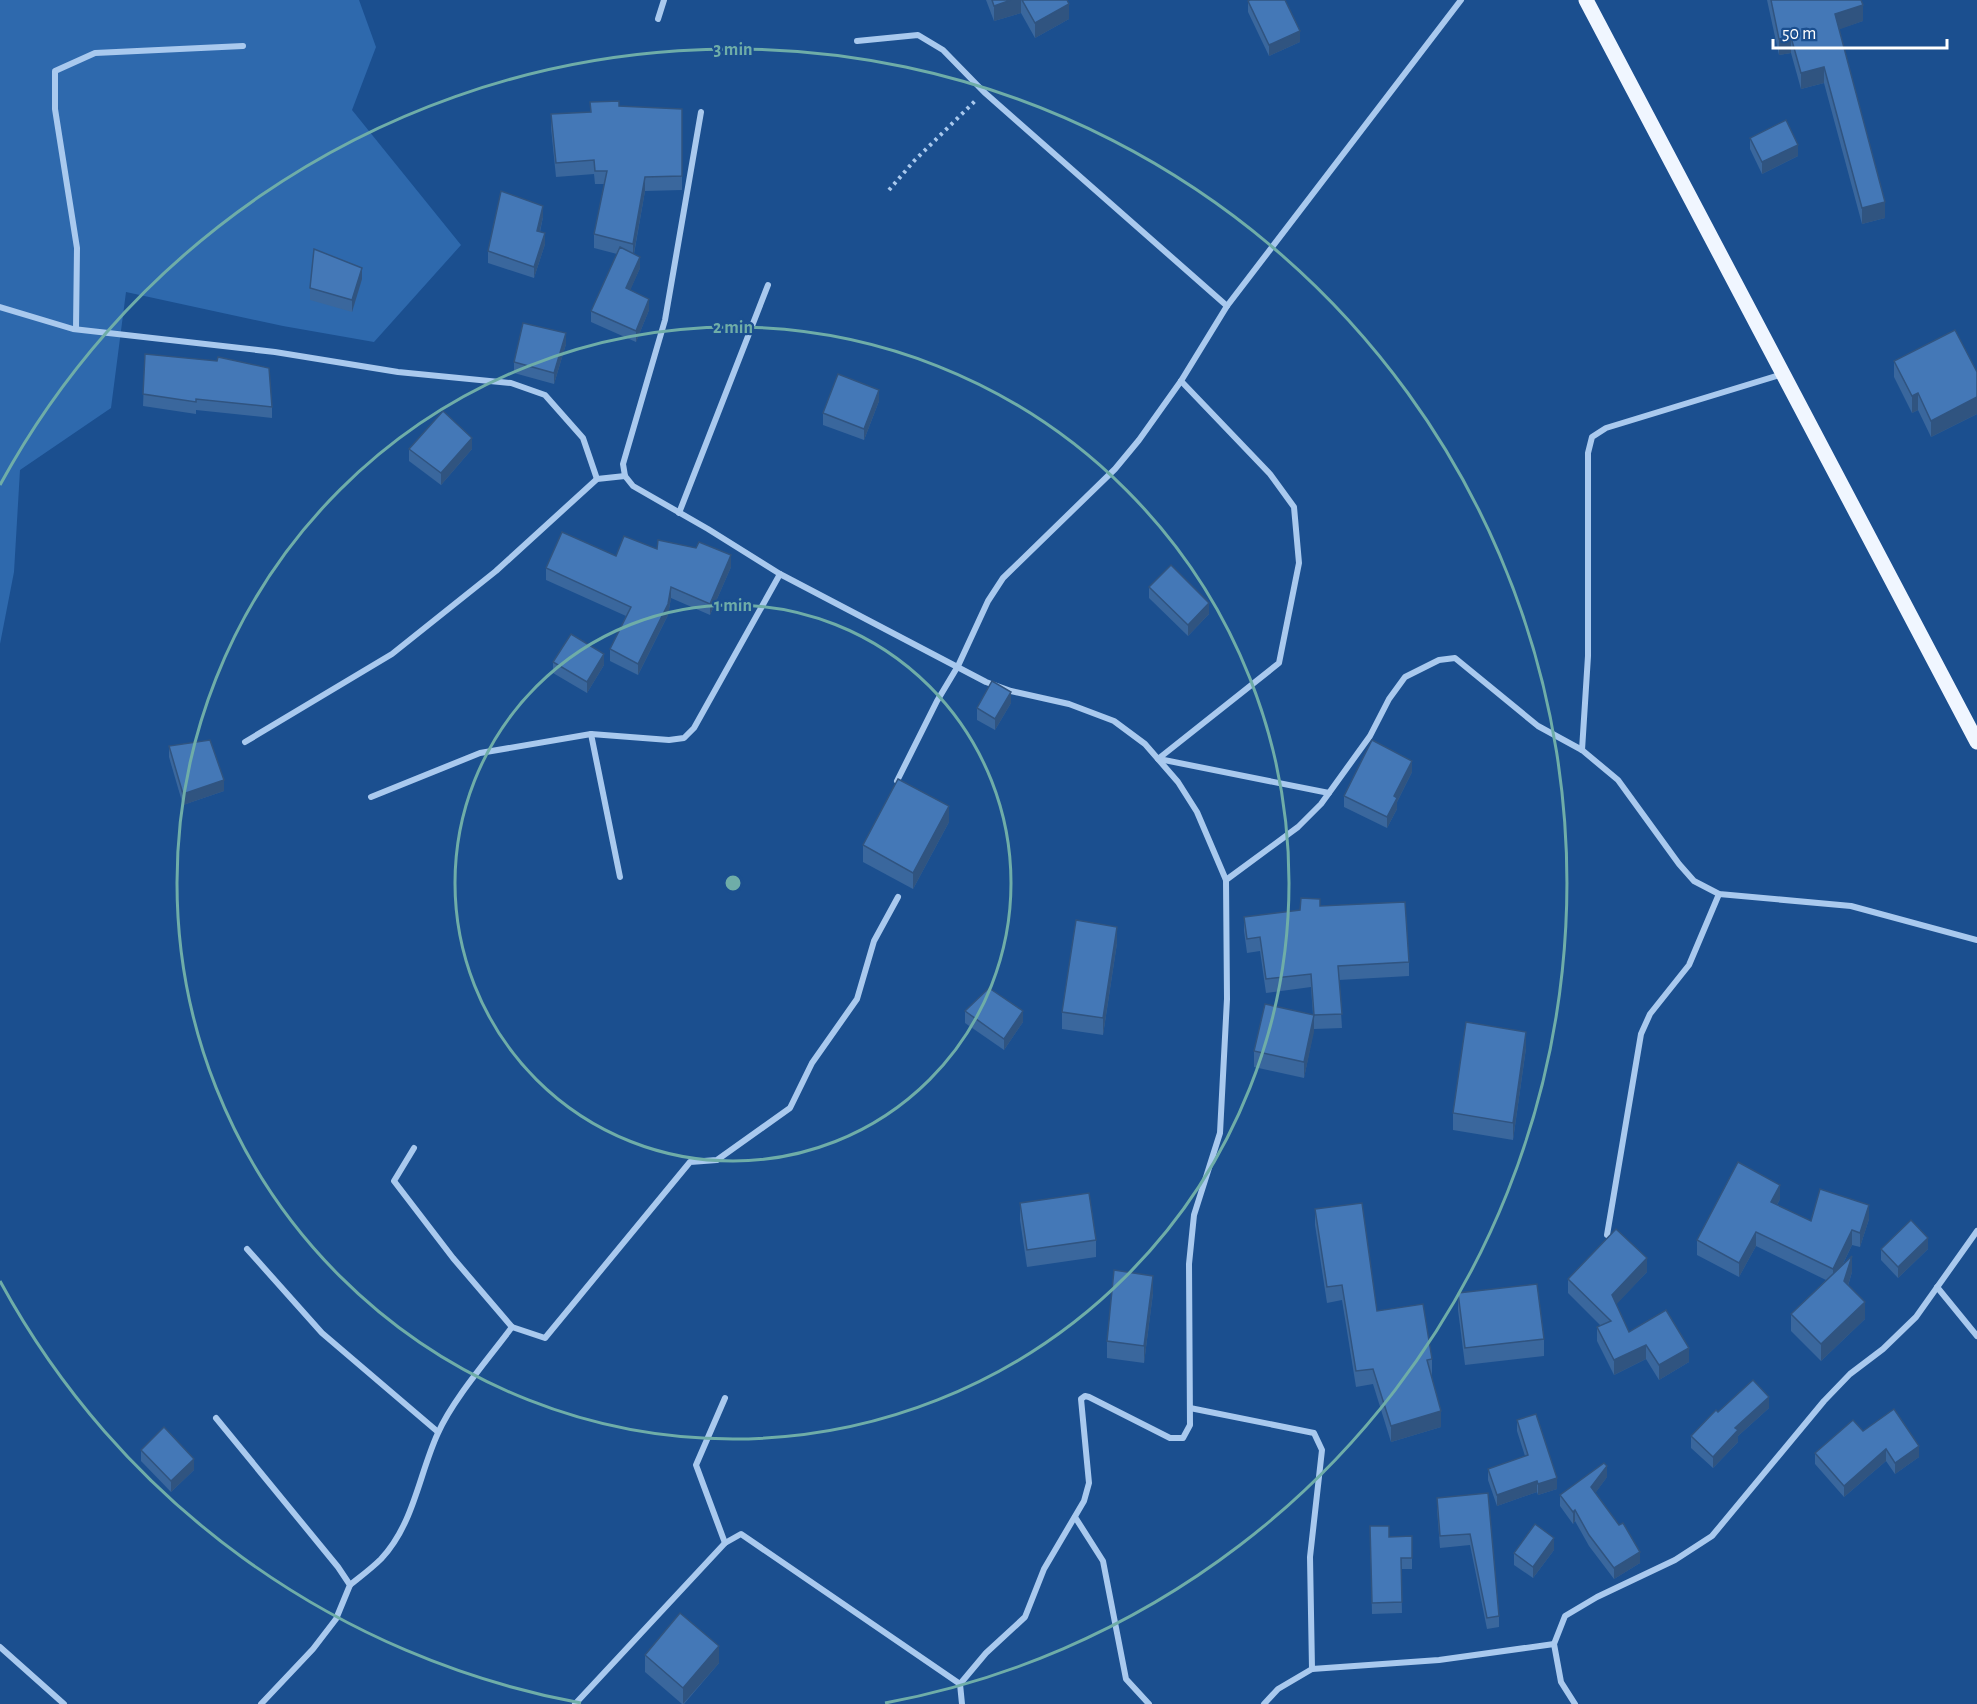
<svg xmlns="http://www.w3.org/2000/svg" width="1977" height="1704" viewBox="0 0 1977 1704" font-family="'Alegreya Sans',sans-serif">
<rect width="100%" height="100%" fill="#1b4f8f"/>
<!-- green -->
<path fill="#2e69ad" d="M 0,0 L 359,0 L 376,47 L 352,110 L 461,245 L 374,342 L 283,326 L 126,292 L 111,408 L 20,470 L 14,572 L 0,644 Z"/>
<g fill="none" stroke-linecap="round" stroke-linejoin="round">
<!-- path -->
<path stroke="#a9c9ee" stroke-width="4" stroke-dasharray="3 4.5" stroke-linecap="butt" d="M 889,190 L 914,161 L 975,101"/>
<!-- minor -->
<g stroke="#a9c9ee" stroke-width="6">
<path d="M 658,19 L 664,0"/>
<path d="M 857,41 L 918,35 L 943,50 L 984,92 L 1227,306"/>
<path d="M 701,112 L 665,320 L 623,464 L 625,476 L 633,486 L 708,529 L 780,574"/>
<path d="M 0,307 L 73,329 L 275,352 L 398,372 L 511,383 L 545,395 L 583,438 L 597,479"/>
<path d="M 76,329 L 77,248 L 55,109 L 55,71 L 95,53 L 243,46"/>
<path d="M 679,513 L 768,285"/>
<path d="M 591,734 L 620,877"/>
<path d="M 245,742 L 392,654 L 496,571 L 597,479 L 625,476"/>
<path d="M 1582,750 L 1588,656 L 1588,453 L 1592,437 L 1606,428 L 1783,374"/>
<path d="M 1158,759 L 1279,663 L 1299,563 L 1294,507 L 1270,474 L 1181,381"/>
<path d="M 1159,759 L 1329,793"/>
<path d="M 897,781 L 937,701 L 958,666 L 988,601 L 1003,578 L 1115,469 L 1139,440 L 1181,381 L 1227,306 L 1461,0"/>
<path d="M 371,797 L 480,753 L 591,734 L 669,740 L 684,738 L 694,728 L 780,574 L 986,682 L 1011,691 L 1069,704 L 1114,721 L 1145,744 L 1178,782 L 1197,812 L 1226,880 L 1227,999 L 1220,1133 L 1194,1215 L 1189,1264 L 1190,1425 L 1183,1438 L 1170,1438 L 1089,1397 L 1085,1396 L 1081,1399 L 1089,1483 L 1084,1501 L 1044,1569 L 1025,1617 L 986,1653 L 960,1684 L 962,1704"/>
<path d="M 1226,880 L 1298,827 L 1321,804 L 1370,736 L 1389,699 L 1405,677 L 1439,660 L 1455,658 L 1538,726 L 1582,750 L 1618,780 L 1679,864 L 1694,881 L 1719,894 L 1851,906 L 1977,940"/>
<path d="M 414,1148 L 394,1181 L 453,1258 L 512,1327 L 545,1338 L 690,1162 L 717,1160 L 790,1108 L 812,1063 L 857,999 L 874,941 L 898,897"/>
<path d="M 1607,1235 L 1641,1034 L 1650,1014 L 1689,965 L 1719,894"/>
<path d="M 247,1249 L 322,1333 L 438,1432"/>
<path d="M 1937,1287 L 1977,1336"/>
<path d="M 1190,1408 L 1314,1433 L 1322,1450 L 1310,1557 L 1312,1669"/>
<path d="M 216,1418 L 338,1567 L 350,1585 L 336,1619 L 313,1649 L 261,1704"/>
<path d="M 1075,1517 L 1103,1561 L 1126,1679 L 1149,1704"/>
<path d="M 725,1543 L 696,1465 L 725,1398"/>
<path d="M 350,1585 C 360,1577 372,1568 381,1559 C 414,1524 419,1474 438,1433 C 453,1399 489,1358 512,1327"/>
<path d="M 0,1647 L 64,1704"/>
<path d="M 575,1704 L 725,1543 L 741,1534 L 960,1684"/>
<path d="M 1264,1704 L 1278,1689 L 1312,1669 L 1439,1660 L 1554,1644"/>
<path d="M 1575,1704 L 1561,1682 L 1554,1644 L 1565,1616 L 1597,1597 L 1675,1560 L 1712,1536 L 1824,1401 L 1850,1374 L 1883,1349 L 1916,1317 L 1977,1231"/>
</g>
<!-- primary -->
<path stroke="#f0f6ff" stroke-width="15" d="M 1586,0 L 1977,742"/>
</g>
<!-- wall -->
<g fill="#3a679d">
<path d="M 986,0 L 1067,0 L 1069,19 L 1035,38 L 1021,13 L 994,21 Z"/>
<path d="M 1767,0 L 1861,0 L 1863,21 L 1839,29 L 1885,218 L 1862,224 L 1824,83 L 1801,89 L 1791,53 L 1779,55 Z"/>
<path d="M 1248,1 L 1300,42 L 1269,56 L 1248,12 Z"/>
<path d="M 590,102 L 619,106 L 682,109 L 682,190 L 645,191 L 634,254 L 640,268 L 630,290 L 649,310 L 636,342 L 591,322 L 591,311 L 617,254 L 594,248 L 594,234 L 604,184 L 595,184 L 594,174 L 556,177 L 551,128 L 551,114 L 590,112 Z"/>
<path d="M 1750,138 L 1798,156 L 1762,174 L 1750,149 Z"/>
<path d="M 543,217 L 540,232 L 545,244 L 534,278 L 488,263 L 488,251 Z"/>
<path d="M 362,279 L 352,312 L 310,300 L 310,288 Z"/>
<path d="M 566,344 L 554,384 L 514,373 L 514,362 Z"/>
<path d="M 145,354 L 272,407 L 272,418 L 196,410 L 196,414 L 143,406 Z"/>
<path d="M 1894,361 L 1977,372 L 1977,414 L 1931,437 L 1918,410 L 1912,413 L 1894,377 Z"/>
<path d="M 879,401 L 864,440 L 823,425 L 823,413 Z"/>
<path d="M 409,449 L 472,449 L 441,485 L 409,461 Z"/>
<path d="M 616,556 L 731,567 L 710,615 L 671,598 L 668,615 L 638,675 L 610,661 L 610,649 L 626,616 L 546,580 L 546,568 Z"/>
<path d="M 1149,587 L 1209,614 L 1188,636 L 1149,598 Z"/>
<path d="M 553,662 L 604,665 L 587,693 L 553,673 Z"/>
<path d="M 1011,703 L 995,730 L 977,720 L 977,708 Z"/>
<path d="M 169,746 L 224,791 L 183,805 L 169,757 Z"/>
<path d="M 1412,772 L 1397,802 L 1397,809 L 1387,828 L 1344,807 L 1344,796 Z"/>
<path d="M 949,822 L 913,889 L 863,862 L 863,845 Z"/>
<path d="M 1320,906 L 1409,962 L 1409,976 L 1339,980 L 1342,1028 L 1314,1029 L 1304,1078 L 1254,1067 L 1254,1051 L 1313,1015 L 1311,987 L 1266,993 L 1260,951 L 1247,953 L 1244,931 L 1244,917 L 1300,910 Z"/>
<path d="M 1117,943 L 1103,1035 L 1062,1029 L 1062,1012 Z"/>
<path d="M 965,1011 L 1023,1022 L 1004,1050 L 965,1023 Z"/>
<path d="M 1526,1048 L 1513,1140 L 1453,1130 L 1453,1113 Z"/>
<path d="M 1780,1199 L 1777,1205 L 1811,1221 L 1869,1219 L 1860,1247 L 1852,1245 L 1842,1266 L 1852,1272 L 1848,1286 L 1865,1319 L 1821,1361 L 1791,1331 L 1791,1314 L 1826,1280 L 1756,1246 L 1739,1277 L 1697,1255 L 1697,1240 Z"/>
<path d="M 1020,1203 L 1096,1240 L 1096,1257 L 1027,1267 L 1020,1220 Z"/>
<path d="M 1315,1209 L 1377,1311 L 1432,1359 L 1432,1375 L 1431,1375 L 1441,1427 L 1391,1442 L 1373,1384 L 1356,1387 L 1342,1300 L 1327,1303 L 1315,1225 Z"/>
<path d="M 1881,1249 L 1928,1249 L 1898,1278 L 1881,1260 Z"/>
<path d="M 1647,1272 L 1616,1304 L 1629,1332 L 1689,1362 L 1659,1380 L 1646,1359 L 1614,1375 L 1597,1341 L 1597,1327 L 1601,1326 L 1568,1293 L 1568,1279 Z"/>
<path d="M 1153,1293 L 1144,1363 L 1107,1358 L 1107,1341 Z"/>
<path d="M 1458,1293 L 1544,1339 L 1544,1356 L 1465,1365 L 1458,1310 Z"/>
<path d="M 1769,1408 L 1738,1436 L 1738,1442 L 1713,1468 L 1691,1448 L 1691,1436 L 1718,1412 Z"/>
<path d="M 1517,1420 L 1557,1489 L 1538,1495 L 1537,1492 L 1497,1506 L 1488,1480 L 1488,1469 L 1525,1456 L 1517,1431 Z"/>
<path d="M 1863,1431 L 1919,1457 L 1895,1474 L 1886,1461 L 1844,1497 L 1815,1464 L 1815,1453 Z"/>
<path d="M 141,1450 L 194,1470 L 171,1492 L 141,1461 Z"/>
<path d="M 1607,1477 L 1595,1493 L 1640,1563 L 1614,1579 L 1589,1546 L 1575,1521 L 1573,1524 L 1560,1506 L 1560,1495 Z"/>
<path d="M 1488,1493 L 1499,1616 L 1499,1627 L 1487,1629 L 1470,1545 L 1440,1548 L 1437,1509 L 1437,1498 Z"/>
<path d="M 1370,1526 L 1389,1537 L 1412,1536 L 1412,1569 L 1401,1569 L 1402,1613 L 1372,1614 Z"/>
<path d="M 1554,1550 L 1533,1578 L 1514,1565 L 1514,1553 Z"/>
<path d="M 645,1655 L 719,1663 L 684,1704 L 682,1704 L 645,1672 Z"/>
</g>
<!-- shaded-wall -->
<g fill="#305480">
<path d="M 1011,0 L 1021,0 L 1021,13 L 994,21 L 994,6 Z"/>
<path d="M 1069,4 L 1069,19 L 1035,38 L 1035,23 Z"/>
<path d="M 1863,5 L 1863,21 L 1835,31 L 1835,14 Z"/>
<path d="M 1300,31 L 1300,42 L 1269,56 L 1269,45 Z"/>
<path d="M 1791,37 L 1791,53 L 1779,55 L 1779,39 Z"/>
<path d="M 1824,67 L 1824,83 L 1801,89 L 1801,73 Z"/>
<path d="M 1798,145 L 1798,156 L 1762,174 L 1762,162 Z"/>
<path d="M 645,177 L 645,191 L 633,258 L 633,244 Z"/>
<path d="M 1885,202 L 1885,218 L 1862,224 L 1862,208 Z"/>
<path d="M 543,206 L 543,217 L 537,243 L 537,231 Z"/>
<path d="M 545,233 L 545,244 L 534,278 L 534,267 Z"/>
<path d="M 640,257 L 640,268 L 626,300 L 626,288 Z"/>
<path d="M 362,268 L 362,279 L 352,312 L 352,300 Z"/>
<path d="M 649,299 L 649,310 L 636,342 L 636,331 Z"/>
<path d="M 566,333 L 566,344 L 554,384 L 554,373 Z"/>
<path d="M 879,390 L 879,401 L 864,440 L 864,429 Z"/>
<path d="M 1918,393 L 1918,410 L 1912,413 L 1912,396 Z"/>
<path d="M 1977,397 L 1977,414 L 1931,437 L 1931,421 Z"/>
<path d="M 472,438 L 472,449 L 441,485 L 441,473 Z"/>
<path d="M 731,555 L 731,567 L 710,615 L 710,604 Z"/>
<path d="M 671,587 L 671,598 L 668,615 L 638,675 L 638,664 Z"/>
<path d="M 1209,603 L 1209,614 L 1188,636 L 1188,625 Z"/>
<path d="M 604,654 L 604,665 L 587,693 L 587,682 Z"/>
<path d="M 1011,692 L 1011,703 L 995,730 L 995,719 Z"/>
<path d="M 1412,761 L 1412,772 L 1397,802 L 1397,809 L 1387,828 L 1387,817 L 1394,796 Z"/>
<path d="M 224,780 L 224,791 L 183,805 L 183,794 Z"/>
<path d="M 949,806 L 949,822 L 913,889 L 913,873 Z"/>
<path d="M 1117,927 L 1117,943 L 1103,1035 L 1103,1018 Z"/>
<path d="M 1023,1011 L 1023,1022 L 1004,1050 L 1004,1039 Z"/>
<path d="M 1314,1015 L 1314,1032 L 1304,1078 L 1304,1062 Z"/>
<path d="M 1526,1032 L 1526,1048 L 1513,1140 L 1513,1123 Z"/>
<path d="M 1780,1185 L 1780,1199 L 1771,1216 L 1771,1202 Z"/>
<path d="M 1869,1205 L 1869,1219 L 1860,1247 L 1860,1233 Z"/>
<path d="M 1852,1230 L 1852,1245 L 1833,1284 L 1833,1269 Z"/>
<path d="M 1756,1232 L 1756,1246 L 1739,1277 L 1739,1263 Z"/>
<path d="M 1928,1238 L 1928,1249 L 1898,1278 L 1898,1267 Z"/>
<path d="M 1852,1256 L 1852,1272 L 1844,1298 L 1844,1281 Z"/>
<path d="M 1647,1258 L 1647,1272 L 1612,1309 L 1612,1295 Z"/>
<path d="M 1153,1276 L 1153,1293 L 1144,1363 L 1144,1346 Z"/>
<path d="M 1865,1302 L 1865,1319 L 1821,1361 L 1821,1344 Z"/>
<path d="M 1646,1345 L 1646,1359 L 1614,1375 L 1614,1360 Z"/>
<path d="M 1689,1348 L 1689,1362 L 1659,1380 L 1659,1365 Z"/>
<path d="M 1769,1397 L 1769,1408 L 1738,1436 L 1738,1442 L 1713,1468 L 1713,1457 L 1735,1428 Z"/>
<path d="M 1441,1411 L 1441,1427 L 1391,1442 L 1391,1426 Z"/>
<path d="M 1919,1446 L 1919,1457 L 1895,1474 L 1895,1463 Z"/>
<path d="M 1886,1449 L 1886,1461 L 1844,1497 L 1844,1486 Z"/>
<path d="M 194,1459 L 194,1470 L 171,1492 L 171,1481 Z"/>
<path d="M 1607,1466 L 1607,1477 L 1591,1499 L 1591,1487 Z"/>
<path d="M 1557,1478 L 1557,1489 L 1538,1495 L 1538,1484 Z"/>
<path d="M 1537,1481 L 1537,1492 L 1497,1506 L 1497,1495 Z"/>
<path d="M 1575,1510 L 1575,1521 L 1573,1524 L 1573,1512 Z"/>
<path d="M 1554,1538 L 1554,1550 L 1533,1578 L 1533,1567 Z"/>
<path d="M 1640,1552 L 1640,1563 L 1614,1579 L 1614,1568 Z"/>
<path d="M 719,1646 L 719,1663 L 683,1704 L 683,1688 Z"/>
</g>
<!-- building -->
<g fill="#4478b7" stroke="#305480" stroke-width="1.5">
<path d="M 992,0 L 1011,0 L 994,6 Z"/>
<path d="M 1022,0 L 1067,0 L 1069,4 L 1035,23 Z"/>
<path d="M 1250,0 L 1285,0 L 1300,31 L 1269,45 L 1248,1 Z"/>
<path d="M 1771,0 L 1861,0 L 1863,5 L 1835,14 L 1885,202 L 1862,208 L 1824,67 L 1801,73 L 1791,37 L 1779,39 Z"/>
<path d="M 619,101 L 619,106 L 682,109 L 682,176 L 645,177 L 633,244 L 594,234 L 607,171 L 595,171 L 594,160 L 556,163 L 551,114 L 591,112 L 590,102 Z"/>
<path d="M 1786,120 L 1798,145 L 1762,162 L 1750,138 Z"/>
<path d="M 501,191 L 543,206 L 537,231 L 545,233 L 534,267 L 488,251 Z"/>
<path d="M 620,247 L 640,257 L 626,288 L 649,299 L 636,331 L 591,311 Z"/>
<path d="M 314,249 L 362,268 L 352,300 L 310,288 Z"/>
<path d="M 523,323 L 566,333 L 554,373 L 514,362 Z"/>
<path d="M 1955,330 L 1977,372 L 1977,397 L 1931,421 L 1918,393 L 1912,396 L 1894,361 Z"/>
<path d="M 145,354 L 217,361 L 218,357 L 269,368 L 272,407 L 196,399 L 196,402 L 143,394 Z"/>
<path d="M 838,374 L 879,390 L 864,429 L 823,413 Z"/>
<path d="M 443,411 L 472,438 L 441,473 L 409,449 Z"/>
<path d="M 562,532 L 616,556 L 624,536 L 657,549 L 658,540 L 696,548 L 699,542 L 731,555 L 710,604 L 671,587 L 668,604 L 638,664 L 610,649 L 631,607 L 546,568 Z"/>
<path d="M 1171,565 L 1209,603 L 1188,625 L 1149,587 Z"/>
<path d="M 571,634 L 604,654 L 587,682 L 553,662 Z"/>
<path d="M 992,681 L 1011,692 L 995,719 L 977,708 Z"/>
<path d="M 210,740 L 224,780 L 183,794 L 169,746 Z"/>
<path d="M 1372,740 L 1412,761 L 1394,796 L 1397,798 L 1387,817 L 1344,796 Z"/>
<path d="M 898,779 L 949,806 L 913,873 L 863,845 Z"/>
<path d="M 1301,898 L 1320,899 L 1320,906 L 1405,902 L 1409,962 L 1338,966 L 1342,1014 L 1314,1015 L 1311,974 L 1266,979 L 1260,937 L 1247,939 L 1244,917 L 1300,910 Z"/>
<path d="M 1076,920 L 1117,927 L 1103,1018 L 1062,1012 Z"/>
<path d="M 989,988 L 1023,1011 L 1004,1039 L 965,1011 Z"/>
<path d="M 1265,1004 L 1314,1015 L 1304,1062 L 1254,1051 Z"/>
<path d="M 1466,1022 L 1526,1032 L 1513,1123 L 1453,1113 Z"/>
<path d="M 1738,1162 L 1780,1185 L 1771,1202 L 1811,1221 L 1820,1189 L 1869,1205 L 1860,1233 L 1852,1230 L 1833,1269 L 1756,1232 L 1739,1263 L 1697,1240 Z"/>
<path d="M 1089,1193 L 1096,1240 L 1027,1250 L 1020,1203 Z"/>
<path d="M 1362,1203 L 1377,1311 L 1423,1304 L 1432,1359 L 1427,1360 L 1441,1411 L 1391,1426 L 1373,1369 L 1356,1371 L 1342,1285 L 1327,1287 L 1315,1209 Z"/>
<path d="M 1911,1220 L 1928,1238 L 1898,1267 L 1881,1249 Z"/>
<path d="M 1616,1229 L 1647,1258 L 1612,1295 L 1629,1332 L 1666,1310 L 1689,1348 L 1659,1365 L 1646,1345 L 1614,1360 L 1597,1327 L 1611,1321 L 1568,1279 Z"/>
<path d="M 1852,1256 L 1844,1281 L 1865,1302 L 1821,1344 L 1791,1314 Z"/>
<path d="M 1114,1270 L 1153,1276 L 1144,1346 L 1107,1341 Z"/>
<path d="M 1537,1284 L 1544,1339 L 1465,1348 L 1458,1293 Z"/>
<path d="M 1753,1380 L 1769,1397 L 1735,1428 L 1738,1430 L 1713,1457 L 1691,1436 L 1716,1410 L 1718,1412 Z"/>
<path d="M 1894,1409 L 1919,1446 L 1895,1463 L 1886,1449 L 1844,1486 L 1815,1453 L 1853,1420 L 1863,1431 Z"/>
<path d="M 1536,1414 L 1557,1478 L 1538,1484 L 1537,1481 L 1497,1495 L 1488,1469 L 1528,1455 L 1517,1420 Z"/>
<path d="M 164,1427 L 194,1459 L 171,1481 L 141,1450 Z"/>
<path d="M 1604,1463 L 1607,1466 L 1591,1487 L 1619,1525 L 1623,1523 L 1640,1552 L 1614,1568 L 1589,1535 L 1575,1510 L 1573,1512 L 1560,1495 Z"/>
<path d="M 1488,1493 L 1499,1616 L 1487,1618 L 1470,1534 L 1440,1536 L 1437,1498 Z"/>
<path d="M 1535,1524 L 1554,1538 L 1533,1567 L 1514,1553 Z"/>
<path d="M 1370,1526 L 1389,1526 L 1389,1537 L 1412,1536 L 1412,1558 L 1401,1558 L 1402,1602 L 1372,1603 Z"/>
<path d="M 680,1613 L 719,1646 L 683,1688 L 645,1655 Z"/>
</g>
<!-- distance rings -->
<g fill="none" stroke="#6fada8" stroke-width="3">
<circle cx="733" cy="883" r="278"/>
<circle cx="733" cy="883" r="556"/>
<path d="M581 1703A834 834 0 0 1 0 1281M0 485A834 834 0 1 1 885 1703"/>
</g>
<circle cx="733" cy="883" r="9" fill="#6fada8" stroke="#1b4f8f" stroke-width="3"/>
<g font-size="18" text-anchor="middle" font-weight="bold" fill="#6fada8" stroke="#1b4f8f" stroke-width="4.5" stroke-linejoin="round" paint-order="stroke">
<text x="733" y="55">3 min</text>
<text x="733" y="333">2 min</text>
<text x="733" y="611">1 min</text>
</g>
<!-- scale -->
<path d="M1773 39v9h174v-9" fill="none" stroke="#ffffff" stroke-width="3"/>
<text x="1782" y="39" font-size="18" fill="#ffffff" stroke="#1b4f8f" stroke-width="4.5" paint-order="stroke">50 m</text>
</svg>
